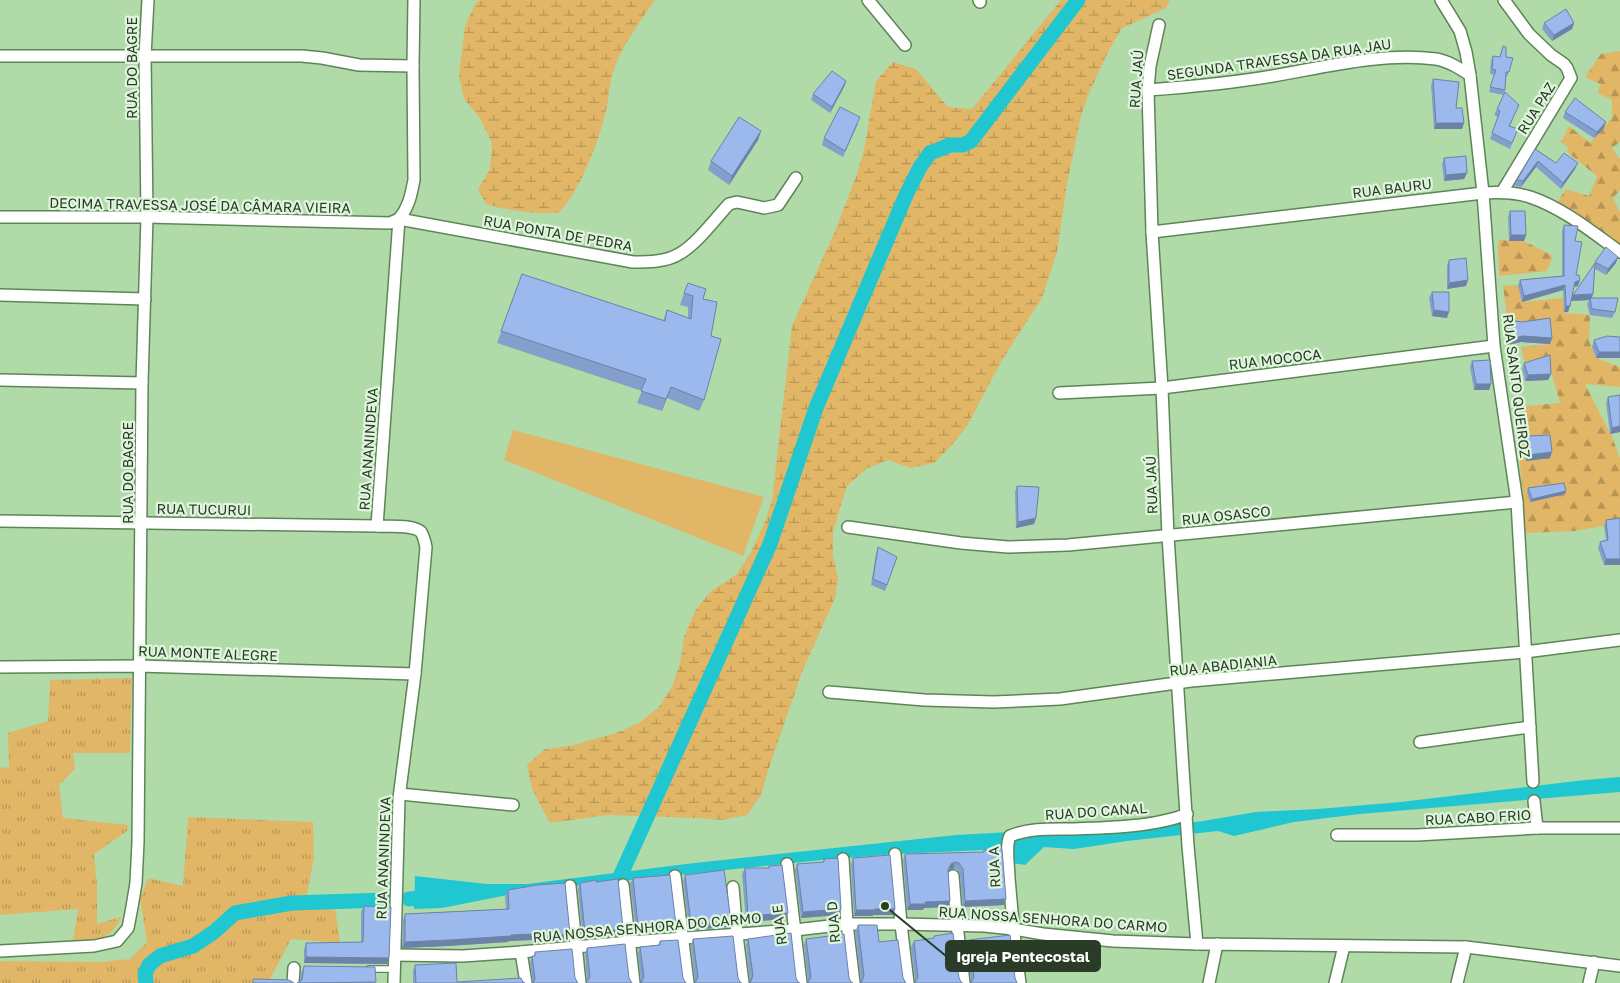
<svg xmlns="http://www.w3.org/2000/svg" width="1620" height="983" viewBox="0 0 1620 983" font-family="'Golos Text',sans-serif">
<defs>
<pattern id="grass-tufts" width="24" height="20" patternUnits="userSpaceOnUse" patternTransform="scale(1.25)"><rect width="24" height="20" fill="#e1b667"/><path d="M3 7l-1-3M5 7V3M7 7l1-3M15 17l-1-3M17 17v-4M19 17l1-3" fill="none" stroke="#b79555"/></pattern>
<pattern id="forest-firs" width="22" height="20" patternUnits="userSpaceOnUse" patternTransform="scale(1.25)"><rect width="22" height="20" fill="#e1b667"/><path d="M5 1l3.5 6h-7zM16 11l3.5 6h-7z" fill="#b79555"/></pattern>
<pattern id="wetland-marsh" width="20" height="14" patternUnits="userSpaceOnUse" patternTransform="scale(1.25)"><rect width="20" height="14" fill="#e1b667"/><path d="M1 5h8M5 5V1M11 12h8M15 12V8" fill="none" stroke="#b79555"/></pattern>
</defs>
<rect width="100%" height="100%" fill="#b0dba9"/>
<!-- grass -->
<g fill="url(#grass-tufts)">
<path d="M 132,678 L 130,753 L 73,753 L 75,769 L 59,785 L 63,818 L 128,825 L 127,831 L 94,854 L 97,886 L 97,924 L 121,917 C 110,942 98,938 73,940 L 78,909 L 0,915 L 0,768 L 9,767 L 8,733 L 48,721 L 50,680 Z"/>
<path d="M 188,817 L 313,822 L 314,858 L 304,908 L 335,907 L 340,943 L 291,939 L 268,983 L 0,983 L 0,962 L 5,961 L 101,962 L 130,959 L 147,942 L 140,899 L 148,878 L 183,886 Z"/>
</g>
<!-- forest -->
<g fill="url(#forest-firs)">
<path d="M 1620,51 L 1620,142 L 1612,148 L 1620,159 L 1620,190 L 1613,198 L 1620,212 L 1620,245 L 1556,204 L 1566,189 L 1589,196 L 1597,176 L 1567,152 L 1568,147 L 1561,142 L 1569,126 L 1590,143 L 1612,118 L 1612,100 L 1598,93 L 1600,84 L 1585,77 L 1601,54 Z"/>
<path d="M 1499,240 L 1524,241 L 1553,256 L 1547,271 L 1499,276 L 1498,246 Z"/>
<path d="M 1518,285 L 1522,302 L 1563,298 L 1566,313 L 1590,315 L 1589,341 L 1596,358 L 1620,367 L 1620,387 L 1585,384 L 1613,439 L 1620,459 L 1620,523 L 1575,531 L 1526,533 L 1515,407 L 1560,403 L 1548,361 L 1525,363 L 1521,347 L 1550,344 L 1508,324 L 1503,286 Z"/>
</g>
<!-- wetland -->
<g fill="url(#wetland-marsh)">
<path d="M 480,0 L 655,0 C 640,22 623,44 614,69 C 609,83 609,97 606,111 C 598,143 582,187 560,212 C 544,216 501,209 486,204 L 478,189 L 490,169 L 492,143 L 480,118 L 464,99 L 459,75 L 465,26 L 475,4 Z"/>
<path d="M 1061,0 L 1170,0 L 1166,8 L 1122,28 L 1109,50 L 1089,93 L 1081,116 L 1067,184 L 1057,252 L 1042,298 L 1002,360 L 967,426 L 952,445 L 934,463 L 911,468 L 888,460 L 866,469 L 847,486 L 833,531 L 833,555 L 838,578 L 835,598 L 802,672 L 768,771 L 761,795 L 747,815 L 722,820 L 698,818 L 607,815 L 550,823 L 532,789 L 527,765 L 545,749 L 570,746 L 616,733 L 639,723 L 659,707 L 672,687 L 680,663 L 684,637 L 695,611 L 711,591 L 736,575 L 750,554 L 765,522 L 772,500 L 792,326 L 835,231 L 857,174 L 864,150 L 876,81 L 893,62 L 916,69 L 948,107 L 972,109 Z"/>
</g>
<!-- garden -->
<path fill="#e1b667" d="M 513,430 L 764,497 L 743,556 L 504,460 Z"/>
<!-- water -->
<path fill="#20c7d1" d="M 1620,777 L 1620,792 L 1360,814 L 1294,822 L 1234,836 L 1218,831 L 1127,841 L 1074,849 L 1044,847 L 1025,865 L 1012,863 L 1006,849 L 895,854 L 822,860 L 527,891 L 442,908 L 414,909 L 415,876 L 487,884 L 527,884 L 686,864 L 956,835 L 1011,832 L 1047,836 L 1105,833 L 1203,821 L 1256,812 L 1318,809 L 1401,802 L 1585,780 Z"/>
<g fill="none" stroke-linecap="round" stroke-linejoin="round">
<!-- canal -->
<g stroke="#20c7d1" stroke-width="15">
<path d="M 619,879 L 770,544 L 816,408 L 906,195 L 920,167 L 930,153 L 950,145 L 963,145 L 971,141 L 1078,0"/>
<path d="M 409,899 L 435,897"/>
<path d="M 146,983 L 145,974 L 149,965 L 160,956 L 193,946 L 214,932 L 235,913 L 292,903 L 386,900"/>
</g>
<defs>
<path id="lane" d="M 369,969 L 394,969"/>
<g id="street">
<path d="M 868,0 L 905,45"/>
<path d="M 979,0 L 980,2"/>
<path d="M 1441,0 L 1460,31 L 1466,52 L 1470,75 L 1483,193 L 1494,346 L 1517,502 L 1533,782"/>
<path d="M 1159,25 L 1150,66 L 1148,90 L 1152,232 L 1162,388 L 1168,536 L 1188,846 L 1197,944"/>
<path d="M 0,56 L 302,56 L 322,58 L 359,65 L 413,66"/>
<path d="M 1148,90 C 1190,87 1232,83 1273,76 C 1325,67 1383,52 1436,59 C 1448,61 1459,68 1470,75"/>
<path d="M 1502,192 L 1571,78 L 1567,68 L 1564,64 L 1551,55 L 1529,34 L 1504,0"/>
<path d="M 0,217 L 147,217 L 390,223 L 399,219 L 633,262 C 648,262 666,262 679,254 C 696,245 716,218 729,204 L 737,202 L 764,208 L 778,205 L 796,178"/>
<path d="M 1152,232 L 1483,193 C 1499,192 1515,192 1530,197 C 1563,208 1592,232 1620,252"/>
<path d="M 0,295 L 145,299"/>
<path d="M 0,380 L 142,383"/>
<path d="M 1059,393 L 1162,388 L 1494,346"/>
<path d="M 0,521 L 377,526"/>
<path d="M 848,527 L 961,543 L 1008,547 L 1068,545 L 1517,502"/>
<path d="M 0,667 L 139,666 L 415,674"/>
<path d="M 829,692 L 924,700 L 994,702 L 1060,699 L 1191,681 L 1525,652 L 1620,640"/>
<path d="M 1420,742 L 1530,727"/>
<path d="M 400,794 L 513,805"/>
<path d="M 1534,801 L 1537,828"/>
<path d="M 1337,835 L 1417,835 L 1537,828 L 1620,828"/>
<path d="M 895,854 L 901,924 L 908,983"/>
<path d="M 843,859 L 847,924 L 854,983"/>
<path d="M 787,864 L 801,983"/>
<path d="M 675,876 L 688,983"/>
<path d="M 953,876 L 957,925 L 964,983"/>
<path d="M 623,885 L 634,983"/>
<path d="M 570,886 L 580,983"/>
<path d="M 733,887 L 737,935 L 743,983"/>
<path d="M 0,951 L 94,946 L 117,941 L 128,928 L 132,907 L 136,883 L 138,842 L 142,383 L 147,217 L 145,56 L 148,0"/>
<path d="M 521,952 L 526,983"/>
<path d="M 394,955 L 463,956 L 521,952 L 629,942 L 795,930 L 847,924 L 901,924 L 984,926 L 1013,929 L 1043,934 L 1113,941 L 1197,944 L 1466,947 L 1620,966"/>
<path d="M 293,983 L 294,968"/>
<path d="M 394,983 L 399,798 L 415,674 L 426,547 C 425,542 424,537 421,532 C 413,524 388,527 377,526 L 399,219 C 409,207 411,195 414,180 L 413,66 L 414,0"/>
<path d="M 1020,983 C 1015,948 1012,913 1009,878 C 1009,867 1005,846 1010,836 C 1029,828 1051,829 1071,829 C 1106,828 1155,827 1187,814"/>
<path d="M 1209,983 L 1217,944"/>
<path d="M 1335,983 L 1344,946"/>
<path d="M 1457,983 L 1466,947"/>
<path d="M 1589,983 L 1594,962"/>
</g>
</defs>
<!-- lane casing -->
<use href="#lane" stroke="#5d8557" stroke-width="8"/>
<!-- street casing -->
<use href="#street" stroke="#5d8557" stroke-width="14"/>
<!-- lane -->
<use href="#lane" stroke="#fff" stroke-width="5.5"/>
<!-- street -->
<use href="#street" stroke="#fff" stroke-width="11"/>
</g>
<!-- wall -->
<g fill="#859fcc">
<path d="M 1544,23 L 1574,23 L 1572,29 L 1552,41 L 1542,29 Z"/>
<path d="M 1493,56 L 1513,58 L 1507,77 L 1505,77 L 1505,90 L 1503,95 L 1489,92 L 1494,75 L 1490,74 L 1491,61 Z"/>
<path d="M 1433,79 L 1456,108 L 1464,123 L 1462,129 L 1434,129 L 1431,85 Z"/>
<path d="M 846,81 L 844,87 L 830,113 L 811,100 L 813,94 Z"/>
<path d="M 1497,109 L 1516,111 L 1510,126 L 1518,129 L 1510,149 L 1490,139 L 1498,117 L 1494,115 Z"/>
<path d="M 1565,112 L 1604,128 L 1594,138 L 1563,118 Z"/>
<path d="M 858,124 L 843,157 L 822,145 L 824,138 Z"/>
<path d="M 761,131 L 758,140 L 729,185 L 708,170 L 711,161 Z"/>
<path d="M 1535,149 L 1556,163 L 1575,169 L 1561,189 L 1536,167 L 1521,187 L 1514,186 L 1517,180 Z"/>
<path d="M 1444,158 L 1467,173 L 1464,179 L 1444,181 L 1442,164 Z"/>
<path d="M 1510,211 L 1526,235 L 1524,241 L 1509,241 L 1508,217 Z"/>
<path d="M 1564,225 L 1575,241 L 1576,275 L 1578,286 L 1574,287 L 1572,297 L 1606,247 L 1616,263 L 1606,275 L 1595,269 L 1593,294 L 1592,298 L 1615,312 L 1612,318 L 1590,315 L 1587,304 L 1589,300 L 1571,301 L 1568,312 L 1564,312 L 1563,290 L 1522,302 L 1518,285 L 1520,280 L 1562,276 L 1562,231 Z"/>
<path d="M 1449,260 L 1468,280 L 1466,286 L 1447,289 L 1447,266 Z"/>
<path d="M 522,274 L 663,321 L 667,310 L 688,318 L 688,307 L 680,305 L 684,293 L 703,299 L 711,336 L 704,400 L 699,411 L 667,398 L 662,411 L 637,403 L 642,391 L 497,343 Z"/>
<path d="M 1432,292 L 1447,318 L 1432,316 L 1429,298 Z"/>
<path d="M 1508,320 L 1552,338 L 1550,344 L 1521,342 L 1507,345 L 1506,327 Z"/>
<path d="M 1620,337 L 1596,358 L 1592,347 L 1594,340 Z"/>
<path d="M 1472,361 L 1491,384 L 1489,390 L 1474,390 L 1470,367 Z"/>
<path d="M 1524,363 L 1551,374 L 1548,380 L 1525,381 L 1522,369 Z"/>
<path d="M 1620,395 L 1620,432 L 1610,434 L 1606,403 L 1608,397 Z"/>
<path d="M 1527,436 L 1550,458 L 1526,461 L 1525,442 Z"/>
<path d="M 1017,486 L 1036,518 L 1034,524 L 1016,528 L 1015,492 Z"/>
<path d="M 1528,488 L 1565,494 L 1530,502 L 1527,492 Z"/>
<path d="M 1620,518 L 1620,565 L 1604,565 L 1598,548 L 1600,542 L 1606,540 L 1604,526 L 1606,520 Z"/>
<path d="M 878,547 L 897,557 L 885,591 L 871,585 L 876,553 Z"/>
<path d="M 984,850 L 1004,905 L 963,907 L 960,875 L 957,869 L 953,869 L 948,870 L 948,871 L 950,901 L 948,907 L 924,908 L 923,910 L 907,910 L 903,860 L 905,854 L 983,852 Z"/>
<path d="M 853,858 L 895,909 L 893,915 L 873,915 L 873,916 L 854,916 L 851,864 Z"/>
<path d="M 824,859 L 841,909 L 839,915 L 801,918 L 795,870 L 797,864 L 823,862 Z"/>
<path d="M 769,866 L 786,919 L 746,922 L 742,874 L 745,868 L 768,868 Z"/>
<path d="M 685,875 L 731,921 L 729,927 L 689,930 L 683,881 Z"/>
<path d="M 633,878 L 674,931 L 656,933 L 655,929 L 636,931 L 630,884 Z"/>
<path d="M 580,883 L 621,935 L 583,939 L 578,889 Z"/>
<path d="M 508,890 L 568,940 L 532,943 L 532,940 L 509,941 L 508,942 L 448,946 L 402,948 L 403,920 L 405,914 L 506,909 L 505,896 Z"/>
<path d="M 364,906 L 387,964 L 304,963 L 304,950 L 306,943 L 361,942 L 361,912 Z"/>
<path d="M 858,925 L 879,942 L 903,978 L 861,982 L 855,932 Z"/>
<path d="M 934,936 L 959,978 L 961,982 L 915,982 L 911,947 L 914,941 L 933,939 Z"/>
<path d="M 693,939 L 738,978 L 740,982 L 695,982 L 691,945 Z"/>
<path d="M 748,939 L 796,978 L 798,982 L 750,982 L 746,945 Z"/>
<path d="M 806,939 L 849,978 L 851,982 L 808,982 L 804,945 Z"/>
<path d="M 969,940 L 1015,978 L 971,982 L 967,946 Z"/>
<path d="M 660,941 L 683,978 L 641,982 L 638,953 L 640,947 L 658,945 Z"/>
<path d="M 587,948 L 629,978 L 587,982 L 585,954 Z"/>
<path d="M 535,952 L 575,978 L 533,983 L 530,962 L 532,956 L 534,956 Z"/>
<path d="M 415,965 L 457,982 L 523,982 L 525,983 L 413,983 L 413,971 Z"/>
<path d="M 304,966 L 376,982 L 375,983 L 297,983 L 300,981 L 301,973 Z"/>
</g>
<!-- shaded-wall -->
<g fill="#6c82a6">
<path d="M 1574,23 L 1572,29 L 1552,41 L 1554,35 Z"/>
<path d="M 846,81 L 844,87 L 830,113 L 832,107 Z"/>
<path d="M 1606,122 L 1604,128 L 1594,138 L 1597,132 Z"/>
<path d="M 1436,123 L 1464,123 L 1462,129 L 1434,129 Z"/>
<path d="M 761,131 L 758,140 L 729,185 L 732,176 Z"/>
<path d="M 1538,161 L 1536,167 L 1521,187 L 1523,181 Z"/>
<path d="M 1578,163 L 1575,169 L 1561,189 L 1563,183 Z"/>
<path d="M 1467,173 L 1464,179 L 1444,181 L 1446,175 Z"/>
<path d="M 1511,235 L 1526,235 L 1524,241 L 1509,241 Z"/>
<path d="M 1618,257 L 1616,263 L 1606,275 L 1608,269 Z"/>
<path d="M 1468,280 L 1466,286 L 1447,289 L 1449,283 Z"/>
<path d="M 1580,280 L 1578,286 L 1573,287 L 1575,282 Z"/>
<path d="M 1565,285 L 1563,290 L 1522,302 L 1524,296 Z"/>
<path d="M 1593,294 L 1591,300 L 1590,298 L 1589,300 L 1571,301 L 1573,295 Z"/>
<path d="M 1566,306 L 1570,306 L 1568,312 L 1564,312 Z"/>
<path d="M 1434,310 L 1449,312 L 1447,318 L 1432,316 Z"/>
<path d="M 1523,336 L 1552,338 L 1550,344 L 1521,342 L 1507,345 L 1509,339 Z"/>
<path d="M 1599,352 L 1620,352 L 1620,358 L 1596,358 Z"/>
<path d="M 1551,374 L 1548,380 L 1525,381 L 1528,375 Z"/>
<path d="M 1476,384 L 1491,384 L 1489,390 L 1474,390 Z"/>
<path d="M 671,387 L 667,398 L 662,411 L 666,399 Z"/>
<path d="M 1620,426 L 1620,432 L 1610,434 L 1612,428 Z"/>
<path d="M 1552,452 L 1550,458 L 1526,461 L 1528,455 Z"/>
<path d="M 1566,491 L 1565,494 L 1530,502 L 1532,499 Z"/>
<path d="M 1036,518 L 1034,524 L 1016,528 L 1018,522 Z"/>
<path d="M 1606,559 L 1620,559 L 1620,565 L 1604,565 Z"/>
<path d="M 955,862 L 953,869 L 948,870 L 946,876 L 951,864 Z"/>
<path d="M 1006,899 L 1004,905 L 963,907 L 965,901 Z"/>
<path d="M 950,901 L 948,907 L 924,908 L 923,910 L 907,910 L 910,904 L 925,902 Z"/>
<path d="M 841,909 L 839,915 L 801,918 L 803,912 Z"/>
<path d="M 875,909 L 895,909 L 893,915 L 873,915 L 873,916 L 854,916 L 856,910 Z"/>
<path d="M 788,913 L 786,919 L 746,922 L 748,916 Z"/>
<path d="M 731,921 L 729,927 L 689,930 L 691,924 Z"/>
<path d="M 657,923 L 655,929 L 636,931 L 638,925 Z"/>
<path d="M 676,925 L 674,931 L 656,933 L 658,926 Z"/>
<path d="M 623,929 L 621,935 L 583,939 L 585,933 Z"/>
<path d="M 534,934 L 532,940 L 509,941 L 508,942 L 448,946 L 402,948 L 405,942 L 511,935 Z"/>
<path d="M 570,934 L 568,940 L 532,943 L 534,937 Z"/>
<path d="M 306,957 L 389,958 L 387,964 L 304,963 Z"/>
</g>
<!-- building -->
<g fill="#9bb9ed" stroke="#6c82a6">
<path d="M 1566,9 L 1574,23 L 1554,35 L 1544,23 Z"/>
<path d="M 1503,46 L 1506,47 L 1506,57 L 1513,58 L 1509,72 L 1506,72 L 1505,90 L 1490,87 L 1496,70 L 1492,69 L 1493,56 L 1500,57 Z"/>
<path d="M 832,71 L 846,81 L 832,107 L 813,94 Z"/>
<path d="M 1433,79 L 1459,82 L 1456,108 L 1462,108 L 1464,123 L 1436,123 Z"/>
<path d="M 1505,92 L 1519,105 L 1509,126 L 1518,129 L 1512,143 L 1492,133 L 1500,111 L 1497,109 Z"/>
<path d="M 1575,98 L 1606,122 L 1597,132 L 1565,112 Z"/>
<path d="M 840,107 L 860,117 L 845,151 L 824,138 Z"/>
<path d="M 739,117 L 761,131 L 732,176 L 711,161 Z"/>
<path d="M 1535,149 L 1556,163 L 1564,153 L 1578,163 L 1563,183 L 1538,161 L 1523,181 L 1517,180 Z"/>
<path d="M 1466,156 L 1467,173 L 1446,175 L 1444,158 Z"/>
<path d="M 1510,211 L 1525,211 L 1526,235 L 1511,235 Z"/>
<path d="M 1564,225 L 1578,226 L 1575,241 L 1582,242 L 1576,275 L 1579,275 L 1580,280 L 1575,282 L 1570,306 L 1566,306 L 1565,285 L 1524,296 L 1520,280 L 1564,276 Z"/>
<path d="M 1606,247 L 1618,257 L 1608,269 L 1595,262 Z"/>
<path d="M 1466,258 L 1468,280 L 1449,283 L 1449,260 Z"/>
<path d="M 1595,263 L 1593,294 L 1573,295 Z"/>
<path d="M 522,274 L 665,321 L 667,310 L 691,319 L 693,296 L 684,293 L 688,283 L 706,289 L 703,299 L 717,302 L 711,336 L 721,339 L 704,400 L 671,387 L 666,399 L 641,391 L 646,379 L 501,331 Z"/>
<path d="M 1432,292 L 1449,292 L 1449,312 L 1434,310 Z"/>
<path d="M 1590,298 L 1618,298 L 1615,312 L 1592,309 Z"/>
<path d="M 1550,318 L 1552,338 L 1523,336 L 1509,339 L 1508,320 L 1522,322 Z"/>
<path d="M 1607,336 L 1620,337 L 1620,352 L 1599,352 L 1594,340 Z"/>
<path d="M 1550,355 L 1551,374 L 1528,375 L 1524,363 Z"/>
<path d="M 1490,360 L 1491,384 L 1476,384 L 1472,361 Z"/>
<path d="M 1620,395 L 1620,426 L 1612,428 L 1608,397 Z"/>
<path d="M 1550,435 L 1552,452 L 1528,455 L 1527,436 Z"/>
<path d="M 1564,483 L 1566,491 L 1532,499 L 1528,488 Z"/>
<path d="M 1017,486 L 1039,487 L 1036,518 L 1018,522 Z"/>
<path d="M 1620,518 L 1620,559 L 1606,559 L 1600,542 L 1608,540 L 1606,520 Z"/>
<path d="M 878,547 L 897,557 L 887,585 L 873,579 Z"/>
<path d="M 1002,849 L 1006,899 L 965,901 L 963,869 L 959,863 L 955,862 L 951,864 L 948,870 L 950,901 L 925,902 L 926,904 L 910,904 L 905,854 L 984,852 L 984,850 Z"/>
<path d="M 890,855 L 895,909 L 875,909 L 875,910 L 856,910 L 853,858 Z"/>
<path d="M 838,858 L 841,909 L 803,912 L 797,864 L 824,862 L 824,859 Z"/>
<path d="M 782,865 L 788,913 L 748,916 L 745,868 L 769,868 L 769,866 Z"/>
<path d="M 724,870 L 731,921 L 691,924 L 685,875 Z"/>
<path d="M 670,875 L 676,925 L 658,926 L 657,923 L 638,925 L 633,878 Z"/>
<path d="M 618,879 L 623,929 L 585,933 L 580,883 L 596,880 L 596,882 Z"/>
<path d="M 565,883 L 570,934 L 534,937 L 534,934 L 511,935 L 511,936 L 450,940 L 405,942 L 405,914 L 509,909 L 508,890 L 537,885 Z"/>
<path d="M 364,906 L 391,907 L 389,958 L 306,957 L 306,943 L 363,942 Z"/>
<path d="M 858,925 L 877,925 L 879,942 L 898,940 L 903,978 L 906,983 L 860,983 L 861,983 L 864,976 Z"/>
<path d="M 791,933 L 796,978 L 798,982 L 800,983 L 749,983 L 750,983 L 753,976 L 748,939 Z"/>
<path d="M 953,933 L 959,978 L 961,982 L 963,983 L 914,983 L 915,983 L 918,977 L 914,941 L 934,938 L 934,936 Z"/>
<path d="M 844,934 L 849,978 L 851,982 L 853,983 L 807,983 L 808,983 L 811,977 L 806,939 Z"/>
<path d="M 1010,935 L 1015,978 L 1017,983 L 970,983 L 971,983 L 974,977 L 969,940 Z"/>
<path d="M 733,936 L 738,978 L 740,982 L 742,983 L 694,983 L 695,983 L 698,977 L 693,939 Z"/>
<path d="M 678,940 L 683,978 L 686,983 L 640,983 L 641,983 L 644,977 L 640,947 L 660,945 L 660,941 Z"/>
<path d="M 625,944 L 629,978 L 632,983 L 586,983 L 590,977 L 587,948 Z"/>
<path d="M 572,949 L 575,978 L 578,983 L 533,983 L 535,979 L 532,956 L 535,956 L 535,952 Z"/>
<path d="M 456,963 L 457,982 L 521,978 L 523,982 L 525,983 L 416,983 L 415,965 Z"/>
<path d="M 304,966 L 375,967 L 376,982 L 297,983 L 302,980 Z"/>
<path d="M 253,979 L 289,980 L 294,983 L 253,983 Z"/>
</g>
<g text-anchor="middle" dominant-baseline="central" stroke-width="4.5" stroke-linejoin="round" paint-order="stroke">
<!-- street labels -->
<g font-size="14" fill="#2a3c28" stroke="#dff5dc">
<text transform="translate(1279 59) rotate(-8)">SEGUNDA TRAVESSA DA RUA JAU</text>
<text transform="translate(131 68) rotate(-90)">RUA DO BAGRE</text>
<text transform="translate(1136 79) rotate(-86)">RUA JAÚ</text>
<text transform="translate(1536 108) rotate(-58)">RUA PAZ</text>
<text transform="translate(1392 188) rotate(-7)">RUA BAURU</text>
<text transform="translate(200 205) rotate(1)">DECIMA TRAVESSA JOSÉ DA CÂMARA VIEIRA</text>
<text transform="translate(558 233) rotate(10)">RUA PONTA DE PEDRA</text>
<text transform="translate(1275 359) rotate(-7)">RUA MOCOCA</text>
<text transform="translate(1517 386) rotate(83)">RUA SANTO QUEIROZ</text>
<text transform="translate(368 449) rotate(-86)">RUA ANANINDEVA</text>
<text transform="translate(127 473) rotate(-90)">RUA DO BAGRE</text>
<text transform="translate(1151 485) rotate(-92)">RUA JAÚ</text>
<text transform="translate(204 509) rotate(1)">RUA TUCURUI</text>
<text transform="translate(1226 515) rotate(-6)">RUA OSASCO</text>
<text transform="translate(208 653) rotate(2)">RUA MONTE ALEGRE</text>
<text transform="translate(1223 665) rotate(-6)">RUA ABADIANIA</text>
<text transform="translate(1096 811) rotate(-4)">RUA DO CANAL</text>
<text transform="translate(1478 817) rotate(-3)">RUA CABO FRIO</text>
<text transform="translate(383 858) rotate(-88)">RUA ANANINDEVA</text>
<text transform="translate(994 867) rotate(-93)">RUA A</text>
<text transform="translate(1053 919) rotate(4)">RUA NOSSA SENHORA DO CARMO</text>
<text transform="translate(833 922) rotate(-95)">RUA D</text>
<text transform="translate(779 925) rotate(-97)">RUA E</text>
<text transform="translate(647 927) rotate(-5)">RUA NOSSA SENHORA DO CARMO</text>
</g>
</g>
<!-- callouts -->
<path fill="none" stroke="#2a3c28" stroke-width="2" d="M885 906L946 956"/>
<circle fill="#2a3c28" stroke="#dff5dc" stroke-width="2" cx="885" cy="906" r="5"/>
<rect fill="#2a3c28" stroke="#2a3c28" stroke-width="2" x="946" y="941" width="154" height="30" rx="5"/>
<g font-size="15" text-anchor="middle" font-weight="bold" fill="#fff">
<text x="1023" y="962">Igreja Pentecostal</text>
</g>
</svg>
